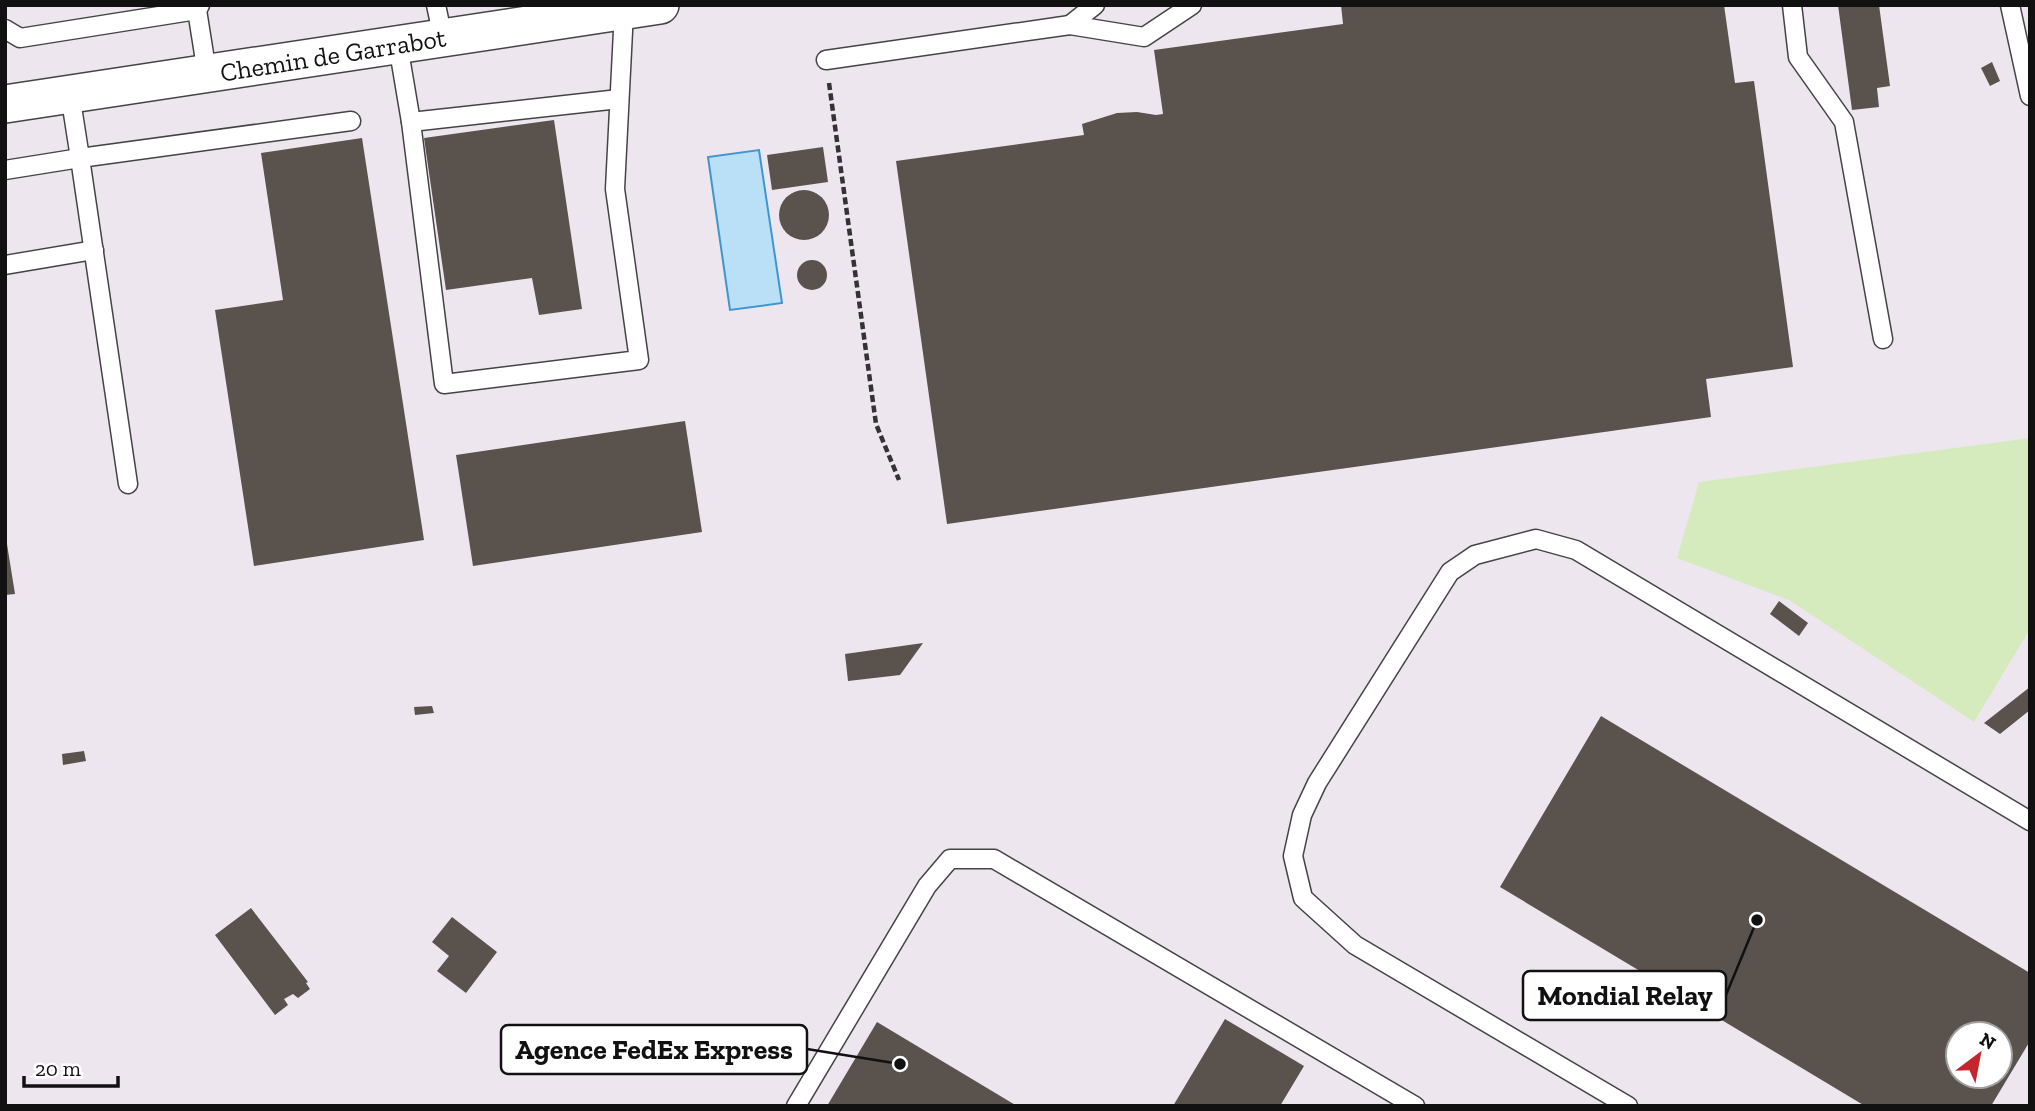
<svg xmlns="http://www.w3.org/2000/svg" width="2035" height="1111" viewBox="0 0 2035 1111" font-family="'Zilla Slab',serif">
<rect width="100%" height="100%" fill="#fffdf5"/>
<!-- industrial -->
<path fill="#eee6ef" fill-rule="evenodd" d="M 5,5 L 2030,5 L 2030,1106 L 5,1106 ZM 1958,1034 L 2000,1034 L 2000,1076 L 1958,1076 Z"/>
<!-- green -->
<path fill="#d5ebbd" d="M 2030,438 L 2030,629 L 1974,722 L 1789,600 L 1677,558 L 1699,482 Z"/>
<!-- water -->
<path fill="#b9e0f7" stroke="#3f96cf" stroke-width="2" d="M 759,150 L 782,303 L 730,310 L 708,157 Z"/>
<!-- building -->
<g fill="#5a524d" fill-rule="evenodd">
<path d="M 1341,5 L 1724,5 L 1735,83 L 1754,81 L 1793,367 L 1706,379 L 1711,417 L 947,524 L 896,161 L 1084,135 L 1082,124 L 1117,113 L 1137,112 L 1156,115 L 1163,114 L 1154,50 L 1343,24 Z"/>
<path d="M 1838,5 L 1879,5 L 1890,86 L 1877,88 L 1879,107 L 1852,110 Z"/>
<path d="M 1992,62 L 2000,81 L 1990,86 L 1981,68 Z"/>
<path d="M 554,120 L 582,309 L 539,315 L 532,278 L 446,290 L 424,138 Z"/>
<path d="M 362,138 L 424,540 L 254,566 L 215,310 L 283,300 L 261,153 Z"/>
<path d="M 823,147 L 828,182 L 772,190 L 767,155 Z"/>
<circle cx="804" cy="215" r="25"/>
<circle cx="812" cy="275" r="15"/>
<path d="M 685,421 L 702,532 L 473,566 L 456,455 Z"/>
<path d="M 5,544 L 7,544 L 15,594 L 5,595 Z"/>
<path d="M 1779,601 L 1808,623 L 1799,636 L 1770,614 Z"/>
<path d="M 923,643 L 900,675 L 848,681 L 845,654 Z"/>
<path d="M 2030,687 L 2030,710 L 2000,734 L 1984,723 Z"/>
<path d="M 432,706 L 434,713 L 415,715 L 414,707 Z"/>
<path d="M 1601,716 L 2030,973 L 2030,1041 L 1991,1106 L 1865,1106 L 1500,887 ZM 1958,1034 L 2000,1034 L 2000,1076 L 1958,1076 Z"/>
<path d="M 84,751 L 86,761 L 63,765 L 62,754 Z"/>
<path d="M 251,908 L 308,982 L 306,983 L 310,989 L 298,998 L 293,994 L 284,999 L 288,1005 L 275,1015 L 215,935 Z"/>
<path d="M 452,917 L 497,952 L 466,993 L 437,971 L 449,956 L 432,942 Z"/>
<path d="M 1225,1019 L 1304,1066 L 1280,1106 L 1173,1106 Z"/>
<path d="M 877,1022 L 1017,1106 L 827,1106 Z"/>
</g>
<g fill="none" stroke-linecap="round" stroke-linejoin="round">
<defs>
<g id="lane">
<path d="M 200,5 L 197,10 L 207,73"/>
<path d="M 436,5 L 443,38"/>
<path d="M 1792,5 L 1798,57 L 1844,122 L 1883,339"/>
<path d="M 2010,5 L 2030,96"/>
<path d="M 1070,25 L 1095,5"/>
<path d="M 5,29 L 20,38 L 197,10"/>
<path d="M 398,45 L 411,122 L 444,384 L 639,360 L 615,189 L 624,11"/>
<path d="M 826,60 L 1070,25 L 1144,37 L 1192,5"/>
<path d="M 70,94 L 80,158 L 351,121"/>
<path d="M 411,122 L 619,99"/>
<path d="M 5,170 L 80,158 L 128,484"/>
<path d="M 5,265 L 94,250"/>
<path d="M 796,1106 L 927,886 L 950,859 L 994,859 L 1415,1106"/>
<path d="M 1628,1106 L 1355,945 L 1303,898 L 1293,856 L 1302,815 L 1317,783 L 1450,572 L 1475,555 L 1536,539 L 1576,550 L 2030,821"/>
</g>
<path id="street" d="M 5,104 L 660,5"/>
</defs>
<!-- lane casing -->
<use href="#lane" stroke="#444" stroke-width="21"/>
<!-- street casing -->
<use href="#street" stroke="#444" stroke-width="40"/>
<!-- path -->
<path stroke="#333" stroke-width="4.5" stroke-dasharray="7 3.5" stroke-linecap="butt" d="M 829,83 L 876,424 L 899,480"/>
<!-- lane -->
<use href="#lane" stroke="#fff" stroke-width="18"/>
<!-- street -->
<use href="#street" stroke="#fff" stroke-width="37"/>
</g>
<g text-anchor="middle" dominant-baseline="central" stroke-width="7" stroke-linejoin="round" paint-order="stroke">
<!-- street labels -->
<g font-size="26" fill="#111" stroke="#fff">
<text transform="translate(333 55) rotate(-9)">Chemin de Garrabot</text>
</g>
</g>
<!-- callouts -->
<path fill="none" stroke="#111" stroke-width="2.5" d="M1757 920L1726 995M900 1064L807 1049"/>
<g fill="#111" stroke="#fff" stroke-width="2.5">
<circle cx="1757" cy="920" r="7"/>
<circle cx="900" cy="1064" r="7"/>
</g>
<g fill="#fff" stroke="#111" stroke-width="2.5">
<rect x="1523" y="971" width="203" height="49" rx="7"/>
<rect x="501" y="1025" width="306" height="49" rx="7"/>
</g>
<g font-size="28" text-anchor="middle" font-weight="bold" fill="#111">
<text x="1625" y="1005">Mondial Relay</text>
<text x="654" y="1059">Agence FedEx Express</text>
</g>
<!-- border -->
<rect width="2035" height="1111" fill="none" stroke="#111111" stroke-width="14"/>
<!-- north arrow -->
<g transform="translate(1979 1055) rotate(32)"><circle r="33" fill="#ffffff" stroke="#a0a0a0" stroke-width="2"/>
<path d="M0-5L12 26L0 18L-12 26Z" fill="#c4262e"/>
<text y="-10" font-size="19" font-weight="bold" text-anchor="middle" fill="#111111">N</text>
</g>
<!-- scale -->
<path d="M24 1076v10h94v-10" fill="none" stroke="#111111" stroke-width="3.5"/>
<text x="35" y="1076" font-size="21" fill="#111111" stroke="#ffffff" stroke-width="5" paint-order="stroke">20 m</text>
</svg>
